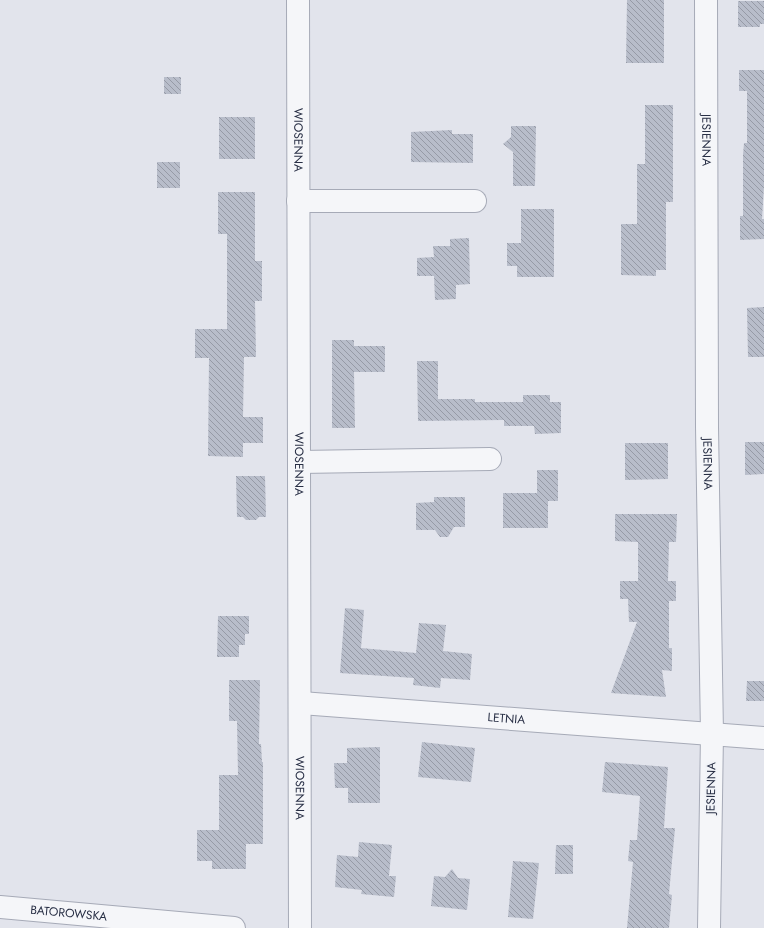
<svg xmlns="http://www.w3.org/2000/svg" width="764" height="928" viewBox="0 0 764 928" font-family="Jost,sans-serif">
<defs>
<pattern id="building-back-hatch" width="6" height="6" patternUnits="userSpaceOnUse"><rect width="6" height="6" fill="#b8bdca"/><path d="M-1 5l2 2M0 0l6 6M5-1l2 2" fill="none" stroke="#969aa6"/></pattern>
</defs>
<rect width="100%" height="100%" fill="#e2e4ec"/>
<!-- building -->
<g fill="url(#building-back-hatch)">
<path d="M 627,0 L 664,0 L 664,63 L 626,63 Z"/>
<path d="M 738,1 L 764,1 L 764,24 L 760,24 L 760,27 L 738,27 Z"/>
<path d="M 739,70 L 764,70 L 764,186 L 762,219 L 764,219 L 764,239 L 740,240 L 740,216 L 743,216 L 743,155 L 744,143 L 747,143 L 747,91 L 739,91 Z"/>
<rect x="164" y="77" width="17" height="17"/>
<path d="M 645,105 L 673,105 L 673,202 L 666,202 L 666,270 L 656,270 L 656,276 L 621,275 L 621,224 L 637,224 L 637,164 L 645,164 Z"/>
<rect x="219" y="117" width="36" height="42"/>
<path d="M 511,126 L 536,126 L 535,186 L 513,186 L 513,152 L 503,144 L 511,137 Z"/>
<path d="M 452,130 L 452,134 L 473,134 L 473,163 L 411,162 L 411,132 Z"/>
<rect x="157" y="162" width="23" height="26"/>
<path d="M 218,192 L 255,192 L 255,261 L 262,261 L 262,301 L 255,301 L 256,357 L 244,357 L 243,417 L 263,417 L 263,443 L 243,443 L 243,457 L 208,456 L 209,358 L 195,358 L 195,329 L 227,329 L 227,234 L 218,234 Z"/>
<path d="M 521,209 L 554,209 L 554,277 L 517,277 L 517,266 L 507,266 L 507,243 L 521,243 Z"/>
<path d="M 469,238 L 470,284 L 456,285 L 456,299 L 435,300 L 434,276 L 417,276 L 417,258 L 434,257 L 433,246 L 450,246 L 450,239 Z"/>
<path d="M 764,307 L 764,357 L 748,357 L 747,308 Z"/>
<path d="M 332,340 L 354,340 L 354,346 L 385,346 L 385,372 L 354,372 L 355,428 L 332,428 Z"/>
<path d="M 417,361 L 438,361 L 438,399 L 475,399 L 475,402 L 523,402 L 523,395 L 550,395 L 550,402 L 561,402 L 561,433 L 535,434 L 534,426 L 504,426 L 504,420 L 418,421 Z"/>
<path d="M 745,442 L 764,442 L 764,474 L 745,475 Z"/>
<path d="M 625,443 L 668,443 L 668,479 L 625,480 Z"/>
<path d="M 537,470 L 558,470 L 558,501 L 548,501 L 548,528 L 503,528 L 503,493 L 537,493 Z"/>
<path d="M 236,476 L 265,476 L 266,517 L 259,517 L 256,520 L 246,520 L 243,517 L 237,517 Z"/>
<path d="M 434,497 L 465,497 L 465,527 L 454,527 L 448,537 L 440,537 L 435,530 L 416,530 L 416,503 L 434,502 Z"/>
<path d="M 615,514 L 677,514 L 676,542 L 669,542 L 668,581 L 676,581 L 676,601 L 669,601 L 669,648 L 672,648 L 672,671 L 662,670 L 666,697 L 611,693 L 637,622 L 629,622 L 628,599 L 620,599 L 620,581 L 638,581 L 638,542 L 615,541 Z"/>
<path d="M 345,608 L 364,610 L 361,648 L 416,653 L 419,623 L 446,625 L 443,651 L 472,654 L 470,680 L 441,678 L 440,688 L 413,685 L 414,678 L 340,673 Z"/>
<path d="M 218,616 L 249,616 L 249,634 L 245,634 L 245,645 L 239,645 L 239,657 L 217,657 Z"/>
<path d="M 229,680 L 260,680 L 259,744 L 261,744 L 262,762 L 263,762 L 263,844 L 246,844 L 246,869 L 212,869 L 212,861 L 197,861 L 197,830 L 219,830 L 219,775 L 238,775 L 237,721 L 229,721 Z"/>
<path d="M 747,681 L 764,681 L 764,701 L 746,701 Z"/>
<path d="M 422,742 L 475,748 L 471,782 L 418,777 Z"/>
<path d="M 380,747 L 380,803 L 348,803 L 348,788 L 335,788 L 334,763 L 347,763 L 347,748 Z"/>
<path d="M 605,762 L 668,767 L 664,828 L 675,828 L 669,894 L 672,895 L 669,928 L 627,928 L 633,862 L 628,861 L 630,840 L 637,840 L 640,796 L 602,792 Z"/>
<path d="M 359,842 L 392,845 L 389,876 L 396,876 L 394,897 L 361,894 L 362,890 L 335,887 L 337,855 L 358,857 Z"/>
<path d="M 556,845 L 573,845 L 573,874 L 555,874 Z"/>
<path d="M 513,861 L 539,863 L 533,919 L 508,917 Z"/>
<path d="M 452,869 L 458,878 L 470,879 L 467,910 L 431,906 L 434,876 L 445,877 Z"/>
</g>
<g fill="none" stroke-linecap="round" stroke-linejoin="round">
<defs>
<g id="minor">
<path id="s1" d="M 298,0 L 300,928"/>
<path id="s2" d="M 706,0 L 707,427 L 712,734 L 709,928"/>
<path d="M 298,201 L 475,201"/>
<path d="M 300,462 L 490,459"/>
<path id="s3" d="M 301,703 L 764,738"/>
</g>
<g id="tertiary">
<path id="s4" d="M 0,907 L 234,928"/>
</g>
</defs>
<!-- minor casing -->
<use href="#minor" stroke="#a6aab7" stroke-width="24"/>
<!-- tertiary casing -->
<use href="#tertiary" stroke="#a6aab7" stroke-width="24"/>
<!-- minor -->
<use href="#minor" stroke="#f5f6f9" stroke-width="22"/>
<!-- tertiary -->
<use href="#tertiary" stroke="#f5f6f9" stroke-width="22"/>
</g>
<g text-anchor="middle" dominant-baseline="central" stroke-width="4" stroke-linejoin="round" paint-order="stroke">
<!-- street labels -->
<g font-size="12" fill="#282f45" stroke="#f2f4f8">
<text stroke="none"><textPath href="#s1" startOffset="140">WIOSENNA</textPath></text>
<text stroke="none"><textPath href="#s2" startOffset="140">JESIENNA</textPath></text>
<text stroke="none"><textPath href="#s1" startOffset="464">WIOSENNA</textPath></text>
<text stroke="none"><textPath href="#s2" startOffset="464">JESIENNA</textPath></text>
<text stroke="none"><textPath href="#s3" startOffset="206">LETNIA</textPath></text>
<text stroke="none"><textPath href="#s1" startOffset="788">WIOSENNA</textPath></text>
<text transform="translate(711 788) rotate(-89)">JESIENNA</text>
<text stroke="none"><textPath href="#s4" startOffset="69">BATOROWSKA</textPath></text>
</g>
</g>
</svg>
